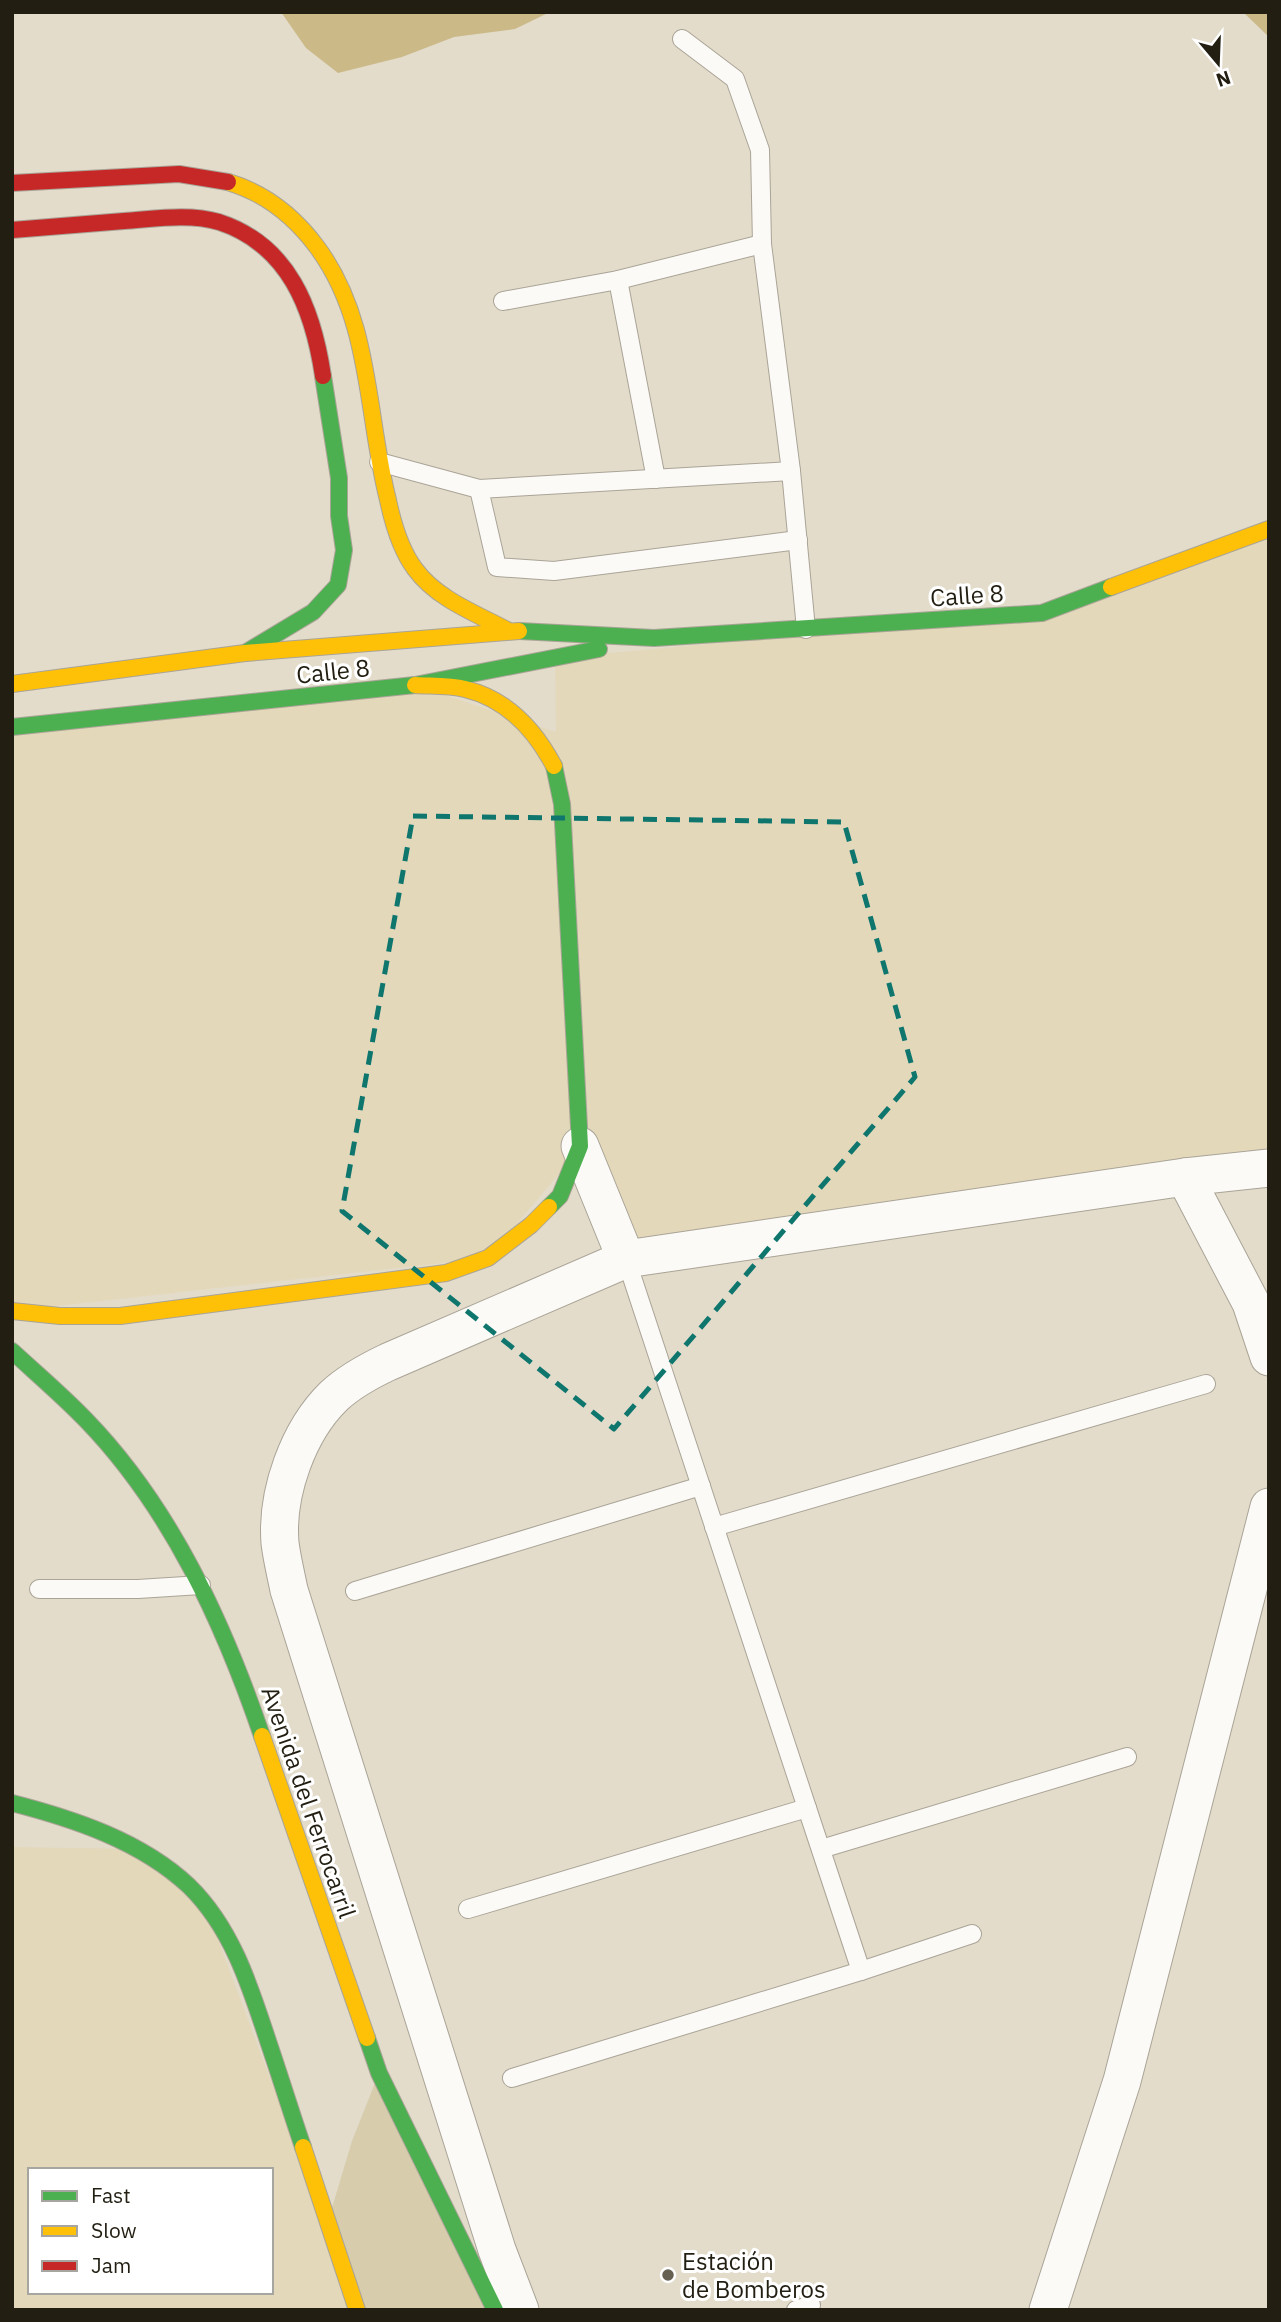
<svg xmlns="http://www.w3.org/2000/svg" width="1281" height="2322" viewBox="0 0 1281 2322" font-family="'IBM Plex Sans',sans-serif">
<rect width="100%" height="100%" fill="#e3dccb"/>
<!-- built -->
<g fill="#e4d8bb" fill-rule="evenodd">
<path d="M 1269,529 L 1269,1168 L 626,1259 L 581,1148 L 488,1258 L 12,1311 L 12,727 L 415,685 L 556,732 L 555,658 L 1042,613 Z"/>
<path d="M 12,1847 L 139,1849 L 204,1902 L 357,2310 L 12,2310 ZM 30,2170 L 271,2170 L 271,2292 L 30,2292 Z"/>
</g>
<!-- green -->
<path fill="#d7ccac" d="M 379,2073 L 495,2310 L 357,2310 L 328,2221 L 352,2141 Z"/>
<!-- forest -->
<g fill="#cbb988">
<path d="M 281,12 L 550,12 L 515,29 L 454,37 L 402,57 L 338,73 L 306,48 Z"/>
<path d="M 1243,12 L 1269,12 L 1269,37 Z"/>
</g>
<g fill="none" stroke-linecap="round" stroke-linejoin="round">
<defs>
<g id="lane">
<path d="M 682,39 L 735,79 L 760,150 L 762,244"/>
<path d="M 618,280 L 656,479"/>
<path d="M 503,301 L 618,280 L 762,244 L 791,471 L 806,629"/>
<path d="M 379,462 L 479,489"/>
<path d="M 791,471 L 479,489 L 497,567 L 554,571 L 798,540"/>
<path d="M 626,1259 L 807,1808"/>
<path d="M 714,1527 L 1206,1384"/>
<path d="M 39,1589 L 138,1589 L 201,1585"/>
<path d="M 355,1591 L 701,1486"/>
<path d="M 821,1849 L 1127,1757"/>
<path d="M 468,1909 L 807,1808 L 861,1971"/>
<path d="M 512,2078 L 861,1971 L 972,1934"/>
<path d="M 796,2310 L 811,2305"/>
</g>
<g id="street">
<path d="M 580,1146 L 626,1259"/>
<path d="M 1185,1177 L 1251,1303 L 1269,1357"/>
<path d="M 520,2310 L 497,2250 L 289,1590 C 286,1575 282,1559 280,1543 C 276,1493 298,1431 334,1396 C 350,1381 369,1371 388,1362 L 626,1259 L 1185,1177 L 1269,1168"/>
<path d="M 1048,2310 L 1122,2081 L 1269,1507"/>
</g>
<g id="fast">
<path d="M 519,631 L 654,638 L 1042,613 L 1111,587"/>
<path d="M 245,653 L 313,612 L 338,585 L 344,550 L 339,516 L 339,478 L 323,376"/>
<path d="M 12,727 L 415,685 L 599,649"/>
<path d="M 549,1207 L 560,1196 L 580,1146 L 562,804 L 554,766"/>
<path d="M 12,1351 C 37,1374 63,1396 86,1420 C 171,1508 223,1622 262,1736"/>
<path d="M 12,1803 C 74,1819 141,1841 189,1886 C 232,1928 250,1986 268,2041 C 280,2076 291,2112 303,2147"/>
<path d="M 367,2038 L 379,2073 L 495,2310"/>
</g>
<g id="slow">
<path d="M 228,182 C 265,193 294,216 317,247 C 372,321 366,414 388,500 C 393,524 400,549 415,569 C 437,599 475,613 507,630"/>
<path d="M 1111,587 L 1269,529"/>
<path d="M 12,684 L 245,653 L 519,631"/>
<path d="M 415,685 C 431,686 449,685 465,689 C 507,699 535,730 554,766"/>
<path d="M 12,1311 L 60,1316 L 120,1316 L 446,1273 L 488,1258 L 531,1225 L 549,1207"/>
<path d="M 262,1736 L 367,2038"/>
<path d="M 303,2147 L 357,2310"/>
</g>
<g id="jam">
<path d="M 12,183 L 179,174 L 228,182"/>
<path d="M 12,230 C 49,227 86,224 124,221 C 154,219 189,213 219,222 C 289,245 313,309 323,376"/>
</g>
</defs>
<!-- lane casing -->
<use href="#lane" stroke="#aaa497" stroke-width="20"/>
<!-- street casing -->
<use href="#street" stroke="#aaa497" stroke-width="39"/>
<!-- fast casing -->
<use href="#fast" stroke="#aaa497" stroke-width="18"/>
<!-- slow casing -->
<use href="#slow" stroke="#aaa497" stroke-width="18"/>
<!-- jam casing -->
<use href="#jam" stroke="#aaa497" stroke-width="18"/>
<!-- lane -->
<use href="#lane" stroke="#fbfaf7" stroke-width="18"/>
<!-- street -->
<use href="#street" stroke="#fbfaf7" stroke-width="37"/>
<!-- fast -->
<use href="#fast" stroke="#4caf50" stroke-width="16"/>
<!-- slow -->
<use href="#slow" stroke="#ffc107" stroke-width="16"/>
<!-- jam -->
<use href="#jam" stroke="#c62828" stroke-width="16"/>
</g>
<!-- marked area -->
<path fill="none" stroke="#0f766e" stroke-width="5" stroke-dasharray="14 9" stroke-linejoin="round" d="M 413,816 L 844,822 L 915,1077 L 614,1429 L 342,1211 Z"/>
<!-- markers -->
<circle fill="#666053" stroke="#fff" stroke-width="2.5" cx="668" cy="2275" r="7"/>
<g text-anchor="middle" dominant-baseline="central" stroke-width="6" stroke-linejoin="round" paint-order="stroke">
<!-- street labels -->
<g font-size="24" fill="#221e12" stroke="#fff">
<text transform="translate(967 595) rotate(-4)">Calle 8</text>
<text transform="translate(333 671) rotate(-6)">Calle 8</text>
<text transform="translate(309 1802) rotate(71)">Avenida del Ferrocarril</text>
</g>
<!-- poi labels -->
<g font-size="24" fill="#221e12" stroke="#fff" text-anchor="start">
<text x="682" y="2261">Estación<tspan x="682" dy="28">de Bomberos</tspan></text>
</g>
</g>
<!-- border -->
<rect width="1281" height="2322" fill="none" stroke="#221e12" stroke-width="28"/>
<!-- legend -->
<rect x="28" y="2168" width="245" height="126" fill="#ffffff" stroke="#a7a5a0" stroke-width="2"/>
<rect x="42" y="2191" width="35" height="10" fill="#4caf50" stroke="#a7a5a0" stroke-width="2"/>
<text x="91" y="2203" font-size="21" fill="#221e12">Fast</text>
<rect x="42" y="2226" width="35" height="10" fill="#ffc107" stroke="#a7a5a0" stroke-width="2"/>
<text x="91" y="2238" font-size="21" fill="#221e12">Slow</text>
<rect x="42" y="2261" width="35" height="10" fill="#c62828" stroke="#a7a5a0" stroke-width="2"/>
<text x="91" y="2273" font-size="21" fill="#221e12">Jam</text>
<!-- north arrow -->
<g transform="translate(1218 63) rotate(161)" stroke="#ffffff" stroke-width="5" paint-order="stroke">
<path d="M0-5L12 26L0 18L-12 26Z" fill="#221e12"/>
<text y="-10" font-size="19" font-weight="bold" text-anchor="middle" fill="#221e12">N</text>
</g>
</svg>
